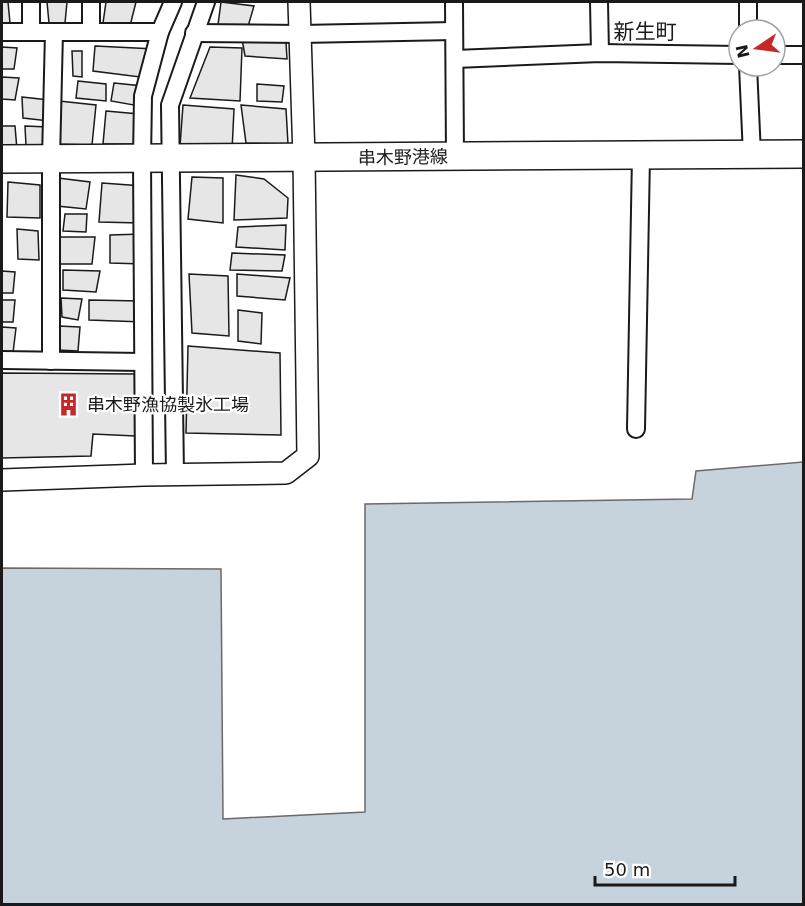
<svg xmlns="http://www.w3.org/2000/svg" width="805" height="906" viewBox="0 0 805 906" font-family="'DejaVu Sans','Noto Sans JP',sans-serif">
<rect width="100%" height="100%" fill="#fff"/>
<!-- water -->
<path fill="#c6d2dc" stroke="#6a6a6a" stroke-width="1.5" d="M 803,462 L 803,904 L 2,904 L 2,568 L 221,569 L 223,819 L 365,812 L 365,504 L 692,499 L 696,471 Z"/>
<!-- building -->
<g fill="#e6e6e6" stroke="#1a1a1a" stroke-width="1.5">
<path d="M 2,2 L 8,2 L 10,23 L 2,24 Z"/>
<path d="M 47,2 L 67,2 L 65,23 L 49,23 Z"/>
<path d="M 106,2 L 136,2 L 130,26 L 103,23 Z"/>
<path d="M 221,2 L 254,6 L 247,30 L 218,25 Z"/>
<path d="M 242,39 L 286,42 L 287,59 L 245,56 Z"/>
<path d="M 95,46 L 155,49 L 148,78 L 93,71 Z"/>
<path d="M 2,47 L 17,48 L 14,69 L 2,69 Z"/>
<path d="M 210,47 L 242,48 L 240,101 L 190,98 Z"/>
<path d="M 72,51 L 82,51 L 82,77 L 73,76 Z"/>
<path d="M 2,77 L 19,78 L 15,100 L 2,99 Z"/>
<path d="M 78,81 L 106,84 L 106,101 L 76,98 Z"/>
<path d="M 114,83 L 143,86 L 139,106 L 111,101 Z"/>
<path d="M 257,84 L 284,86 L 282,102 L 257,101 Z"/>
<path d="M 22,97 L 49,100 L 49,121 L 23,118 Z"/>
<path d="M 59,101 L 96,105 L 92,145 L 56,144 Z"/>
<path d="M 183,105 L 234,109 L 232,151 L 180,146 Z"/>
<path d="M 241,105 L 286,109 L 288,144 L 246,143 Z"/>
<path d="M 106,111 L 139,114 L 136,144 L 103,144 Z"/>
<path d="M 2,126 L 15,126 L 17,150 L 2,150 Z"/>
<path d="M 25,126 L 48,127 L 48,149 L 26,146 Z"/>
<path d="M 236,175 L 264,179 L 288,198 L 287,218 L 234,220 Z"/>
<path d="M 192,177 L 223,178 L 223,223 L 188,219 Z"/>
<path d="M 58,178 L 90,182 L 86,209 L 57,206 Z"/>
<path d="M 8,182 L 40,185 L 40,218 L 7,217 Z"/>
<path d="M 102,183 L 143,186 L 140,223 L 99,222 Z"/>
<path d="M 65,214 L 87,214 L 86,232 L 63,231 Z"/>
<path d="M 286,225 L 285,250 L 236,247 L 238,227 Z"/>
<path d="M 17,229 L 38,231 L 39,260 L 18,259 Z"/>
<path d="M 142,234 L 143,264 L 110,263 L 110,235 Z"/>
<path d="M 59,237 L 95,237 L 92,264 L 60,264 Z"/>
<path d="M 232,253 L 285,255 L 282,271 L 230,270 Z"/>
<path d="M 63,270 L 100,271 L 96,292 L 63,290 Z"/>
<path d="M 2,271 L 15,272 L 13,293 L 2,293 Z"/>
<path d="M 189,274 L 228,276 L 229,336 L 192,333 Z"/>
<path d="M 237,274 L 290,278 L 285,300 L 237,296 Z"/>
<path d="M 61,298 L 82,299 L 78,320 L 62,317 Z"/>
<path d="M 2,300 L 15,300 L 13,322 L 2,322 Z"/>
<path d="M 89,300 L 141,301 L 143,322 L 89,320 Z"/>
<path d="M 238,310 L 262,313 L 261,344 L 238,341 Z"/>
<path d="M 58,326 L 80,327 L 78,351 L 57,350 Z"/>
<path d="M 2,327 L 16,328 L 13,353 L 2,352 Z"/>
<path d="M 188,346 L 280,353 L 281,435 L 186,433 Z"/>
<path d="M 2,373 L 136,374 L 135,436 L 93,434 L 91,456 L 2,458 Z"/>
</g>
<g fill="none" stroke-linecap="round" stroke-linejoin="round">
<defs>
<g id="minor">
<path d="M 454,2 L 455,157"/>
<path d="M 599,2 L 600,53"/>
<path d="M 748,30 L 748,2"/>
<path d="M 2,32 L 160,32"/>
<path d="M 31,32 L 31,2"/>
<path d="M 91,32 L 91,2"/>
<path d="M 194,33 L 301,34 L 454,31"/>
<path d="M 775,55 L 804,55"/>
<path d="M 455,59 L 600,53 L 739,55"/>
<path d="M 748,66 L 752,155"/>
<path d="M 2,360 L 143,362"/>
<path d="M 51,361 L 51,159 L 54,32"/>
<path d="M 636,429 L 641,156"/>
<path d="M 144,475 L 142,159 L 143,96 L 160,32 L 173,2"/>
<path d="M 175,475 L 170,105 L 206,2"/>
</g>
<path id="tertiary" d="M 2,480 L 144,475 L 286,473 L 308,456 L 304,158 L 299,2"/>
<path id="primary" d="M 2,159 L 804,154"/>
</defs>
<!-- minor casing -->
<use href="#minor" stroke="#1a1a1a" stroke-width="20"/>
<!-- tertiary casing -->
<use href="#tertiary" stroke="#1a1a1a" stroke-width="24"/>
<!-- primary casing -->
<use href="#primary" stroke="#1a1a1a" stroke-width="30"/>
<!-- minor -->
<use href="#minor" stroke="#fff" stroke-width="16"/>
<!-- tertiary -->
<use href="#tertiary" stroke="#fff" stroke-width="21"/>
<!-- primary -->
<use href="#primary" stroke="#fff" stroke-width="27"/>
</g>
<!-- icons -->
<defs>
<symbol id="building-bare" viewBox="-9 -9 18 18"><path d="M-4-6H4V6H1V3H-1V6H-4ZM-2.5-4.3h1.7v1.8h-1.7ZM.8-4.3h1.7v1.8H.8ZM-2.5-1h1.7V.8h-1.7ZM.8-1h1.7V.8H.8Z" fill="#c62828" stroke="#fff" stroke-width="2.5" paint-order="stroke"/></symbol>
</defs>
<g fill-rule="evenodd">
<use href="#building-bare" x="52" y="388" width="33" height="33"/>
</g>
<g text-anchor="middle" dominant-baseline="central" stroke-width="4.5" stroke-linejoin="round" paint-order="stroke">
<!-- street labels -->
<g font-size="18" fill="#1a1a1a" stroke="#fff">
<text transform="translate(403 157) rotate(-1)">串木野港線</text>
</g>
<!-- poi labels -->
<g font-size="18" fill="#1a1a1a" stroke="#fff" text-anchor="start">
<text x="87" y="404">串木野漁協製氷工場</text>
</g>
<!-- quarter labels -->
<g font-size="21" fill="#1a1a1a" stroke="#fff">
<text x="645" y="32">新生町</text>
</g>
</g>
<!-- border -->
<rect width="805" height="906" fill="none" stroke="#1a1a1a" stroke-width="6"/>
<!-- north arrow -->
<g transform="translate(757 48) rotate(257)"><circle r="28" fill="#ffffff" stroke="#a3a3a3" stroke-width="1.5"/>
<path d="M0-4.5L10 22L0 15L-10 22Z" fill="#c62828"/>
<text y="-9" font-size="16" font-weight="bold" text-anchor="middle" fill="#1a1a1a">N</text>
</g>
<!-- scale -->
<path d="M595 876v9h140v-9" fill="none" stroke="#1a1a1a" stroke-width="3"/>
<text x="604" y="876" font-size="18" fill="#1a1a1a" stroke="#ffffff" stroke-width="4.5" paint-order="stroke">50 m</text>
</svg>
